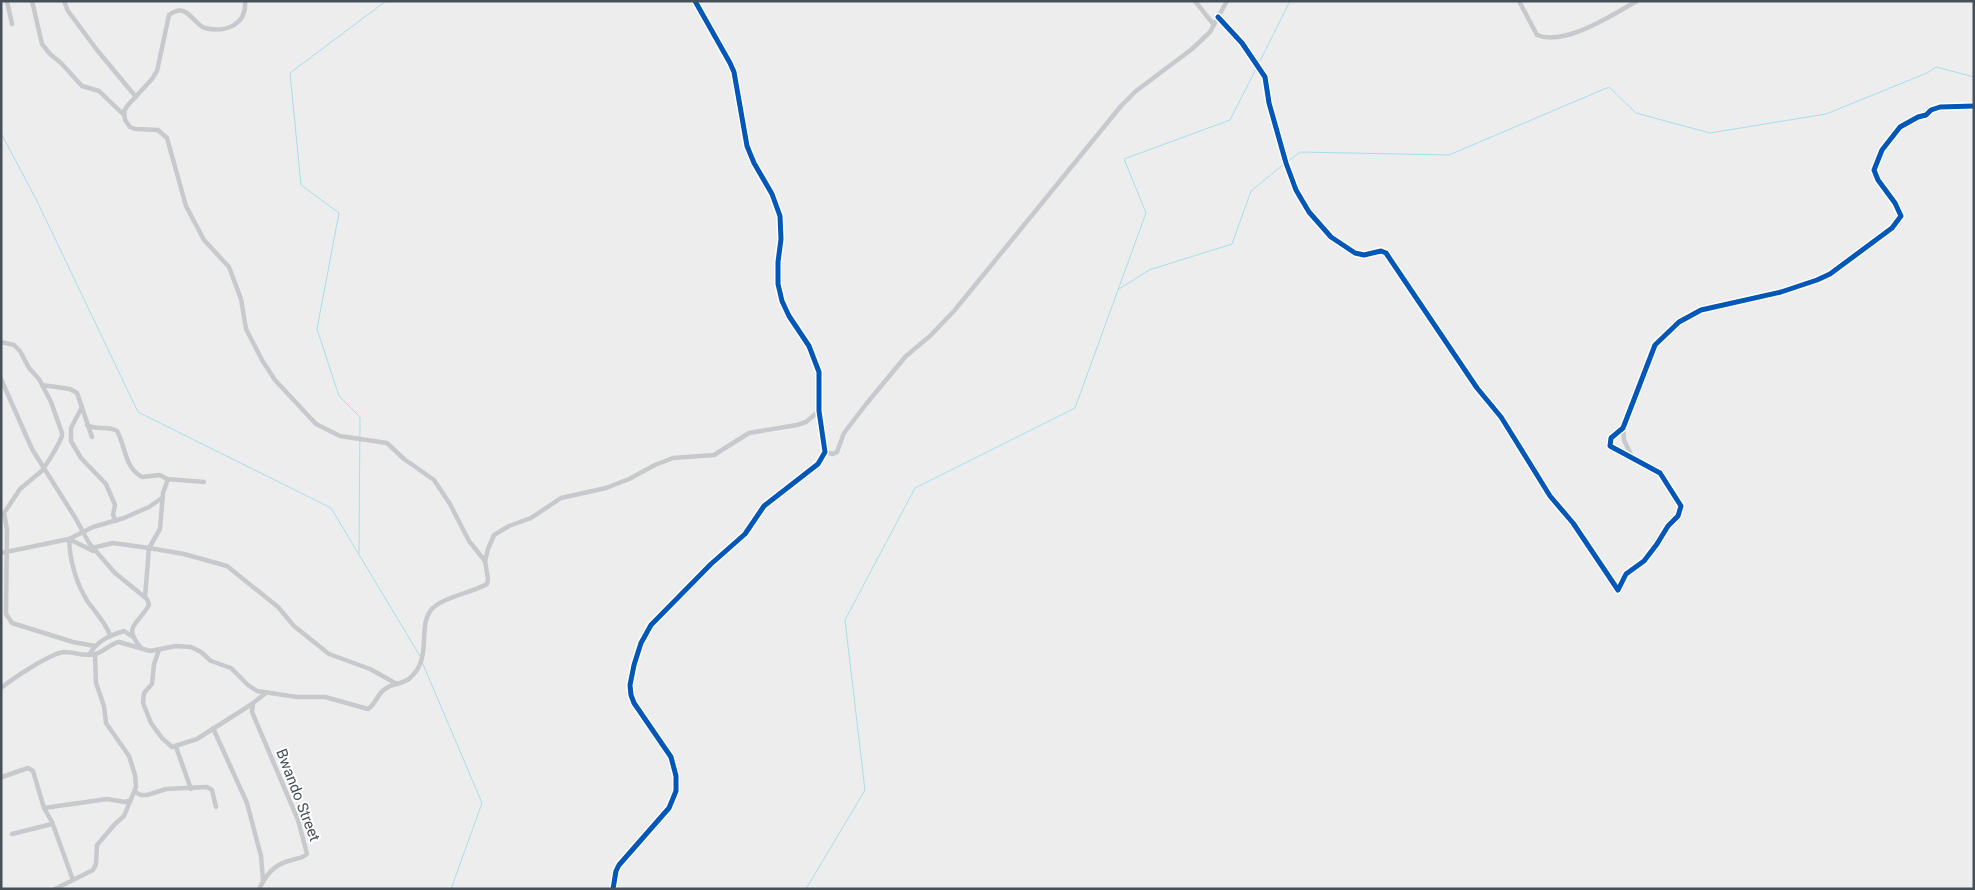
<svg xmlns="http://www.w3.org/2000/svg" width="1975" height="890" viewBox="0 0 1975 890" font-family="Roboto,sans-serif">
<rect width="100%" height="100%" fill="#eeeded"/>
<g fill="none" stroke-linecap="round" stroke-linejoin="round">
<!-- stream -->
<g stroke="#a6deeb" stroke-width="1">
<path d="M 1259,63 L 1290,1"/>
<path d="M 1,133 L 37,201 L 138,412 L 331,508 L 420,656"/>
<path d="M 1287,162 L 1300,152 L 1449,155 L 1609,87 L 1636,113 L 1710,133 L 1826,114 L 1927,73 L 1936,67 L 1974,77"/>
<path d="M 1119,289 L 1149,270 L 1232,244 L 1251,191 L 1284,164"/>
<path d="M 359,553 L 360,417 L 339,396 L 317,329 L 339,213 L 301,185 L 290,73 L 386,1"/>
<path d="M 422,662 L 482,803 L 451,889"/>
<path d="M 806,889 L 865,790 L 845,620 L 915,488 L 1075,408 L 1146,213 L 1124,159 L 1230,120 L 1257,67"/>
</g>
<!-- minor -->
<g stroke="#c7c9cc" stroke-width="4.5">
<path d="M 7,1 L 12,24"/>
<path d="M 32,1 L 42,44 L 50,54 L 61,63 L 82,86 L 99,91 L 124,115"/>
<path d="M 64,1 L 68,11 L 97,50 L 136,97"/>
<path d="M 245,1 C 247,25 225,33 205,28 C 196,25 192,14 183,11 C 178,9 173,12 169,15 L 157,71 L 152,79 L 128,105 L 124,111 L 125,120 L 130,127 L 135,129 L 158,130 L 167,138 L 186,206 L 204,240 L 229,267 L 241,299 L 246,329 L 262,360 L 275,380 L 316,424 L 340,436 L 387,443 L 404,459 L 434,480 L 450,504 L 469,541 L 485,561"/>
<path d="M 1195,1 L 1214,25"/>
<path d="M 1519,1 L 1537,35 C 1564,47 1614,14 1637,1"/>
<path d="M 1218,17 L 1242,43 L 1265,77 L 1269,103 L 1286,163 L 1296,190 L 1309,212 L 1331,237 L 1355,253 L 1364,255 L 1381,251 L 1386,253 L 1477,388 L 1501,417 L 1550,496 L 1573,523 L 1618,590 L 1626,574 L 1644,561 L 1657,544 L 1668,526 L 1678,516 L 1681,506 L 1660,473 L 1610,446 L 1611,438 L 1623,428 L 1655,345 L 1679,322 L 1701,310 L 1781,292 L 1817,280 L 1830,274 L 1892,228 L 1901,216 L 1895,203 L 1878,180 L 1874,170 L 1882,150 L 1900,127 L 1918,117 L 1926,115 L 1931,110 L 1940,107 L 1974,106"/>
<path d="M 1,342 L 14,345 L 20,351 L 29,368 L 39,379 L 51,402 L 62,433 L 62,436 C 60,442 47,465 43,468"/>
<path d="M 1,379 L 32,449 L 76,519 L 89,543 L 115,573 L 147,599 L 149,605 C 138,625 122,625 141,648"/>
<path d="M 42,385 L 70,389 L 77,393 L 92,437"/>
<path d="M 82,407 L 71,428 L 71,441 L 81,458 L 106,484 L 115,505 L 113,515 L 116,521"/>
<path d="M 87,425 C 98,431 108,425 117,431 C 126,447 124,467 142,477 L 160,475 L 167,479 L 204,482"/>
<path d="M 1623,428 L 1624,440 L 1632,457"/>
<path d="M 825,452 L 833,454 L 837,452 L 844,433 L 867,403 L 906,356 L 930,336 L 954,311 L 1121,106 L 1136,91 L 1192,49 L 1210,32 L 1227,1"/>
<path d="M 44,469 L 20,489 L 4,513 L 7,530 L 6,614 L 12,623 L 73,642 L 95,646"/>
<path d="M 92,548 L 113,543 L 149,548 L 184,554 L 227,566 L 278,607 L 294,626 L 329,654 L 370,669 L 397,684"/>
<path d="M 93,551 L 69,539 C 70,561 76,583 88,602 C 96,613 105,622 110,635"/>
<path d="M 1,553 L 69,539 L 93,527 L 124,518 L 149,507 L 162,498"/>
<path d="M 145,597 L 149,548 L 160,529 L 163,493 L 168,479"/>
<path d="M 159,650 L 154,664 L 152,684 L 144,693 L 143,703 L 151,723 L 162,738 L 172,747 L 197,739 L 252,704"/>
<path d="M 89,655 C 97,641 108,636 124,631 L 133,637"/>
<path d="M 1,688 C 12,679 51,653 64,652 C 75,652 84,657 95,654 C 104,652 109,644 119,642 L 150,651 L 176,646 L 191,647 L 201,652 L 211,661 L 231,668 L 248,685 L 257,691 L 297,697 L 325,697 L 368,709 C 376,704 377,694 385,689 C 392,683 402,685 410,678 C 433,658 417,628 431,610 C 442,597 472,593 487,584 L 488,579 L 485,561 L 488,549 L 494,535 L 509,526 L 531,518 L 561,498 L 606,488 L 629,479 L 655,465 L 673,458 L 714,455 L 749,433 L 797,425 L 806,422 L 819,411"/>
<path d="M 213,728 L 247,803 L 261,856 L 263,880"/>
<path d="M 176,747 L 191,789"/>
<path d="M 2,777 L 28,768 L 33,771 L 44,808 L 52,822 L 73,880"/>
<path d="M 135,792 L 141,795 L 147,795 L 166,789 L 207,787 L 212,790 L 216,807"/>
<path d="M 44,808 L 107,799 L 125,802 L 131,800"/>
<path d="M 12,834 L 52,824"/>
<path d="M 55,889 L 93,870 L 96,864 L 97,845 L 115,824 L 124,816 L 136,787 L 135,775 L 129,756 L 106,723 L 104,706 L 96,683 L 95,654"/>
<path d="M 259,889 C 267,873 275,864 292,860 C 298,858 303,858 307,854 L 298,820 L 252,712 L 253,703 L 266,693"/>
<path d="M 613,889 L 616,871 L 619,865 L 669,808 L 676,791 L 676,776 L 671,757 L 634,703 L 631,695 L 630,685 L 634,665 L 641,643 L 651,625 L 711,564 L 745,534 L 764,506 L 818,464 L 825,452 L 819,411 L 819,372 L 809,346 L 789,316 L 782,301 L 778,284 L 778,262 L 781,239 L 780,216 L 772,194 L 754,163 L 747,146 L 734,72 L 730,63 L 695,1"/>
</g>
<defs>
<g id="cycleway">
<path d="M 1218,17 L 1242,43 L 1265,77 L 1269,103 L 1286,163 L 1296,190 L 1309,212 L 1331,237 L 1355,253 L 1364,255 L 1381,251 L 1386,253 L 1477,388 L 1501,417 L 1550,496 L 1573,523 L 1618,590 L 1626,574 L 1644,561 L 1657,544 L 1668,526 L 1678,516 L 1681,506 L 1660,473 L 1610,446 L 1611,438 L 1623,428 L 1655,345 L 1679,322 L 1701,310 L 1781,292 L 1817,280 L 1830,274 L 1892,228 L 1901,216 L 1895,203 L 1878,180 L 1874,170 L 1882,150 L 1900,127 L 1918,117 L 1926,115 L 1931,110 L 1940,107 L 1974,106"/>
<path d="M 613,889 L 616,871 L 619,865 L 669,808 L 676,791 L 676,776 L 671,757 L 634,703 L 631,695 L 630,685 L 634,665 L 641,643 L 651,625 L 711,564 L 745,534 L 764,506 L 818,464 L 825,452 L 819,411 L 819,372 L 809,346 L 789,316 L 782,301 L 778,284 L 778,262 L 781,239 L 780,216 L 772,194 L 754,163 L 747,146 L 734,72 L 730,63 L 695,1"/>
</g>
</defs>
<!-- cycleway casing -->
<use href="#cycleway" stroke="#fff" stroke-width="8"/>
<!-- cycleway -->
<use href="#cycleway" stroke="#0057b8" stroke-width="5"/>
</g>
<g text-anchor="middle" dominant-baseline="central" stroke-width="4" stroke-linejoin="round" paint-order="stroke">
<!-- street labels -->
<g font-size="15" fill="#455059" stroke="#fff">
<text transform="translate(298 795) rotate(69)">Bwando Street</text>
</g>
</g>
<!-- border -->
<rect width="1975" height="890" fill="none" stroke="#455059" stroke-width="5"/>
</svg>
